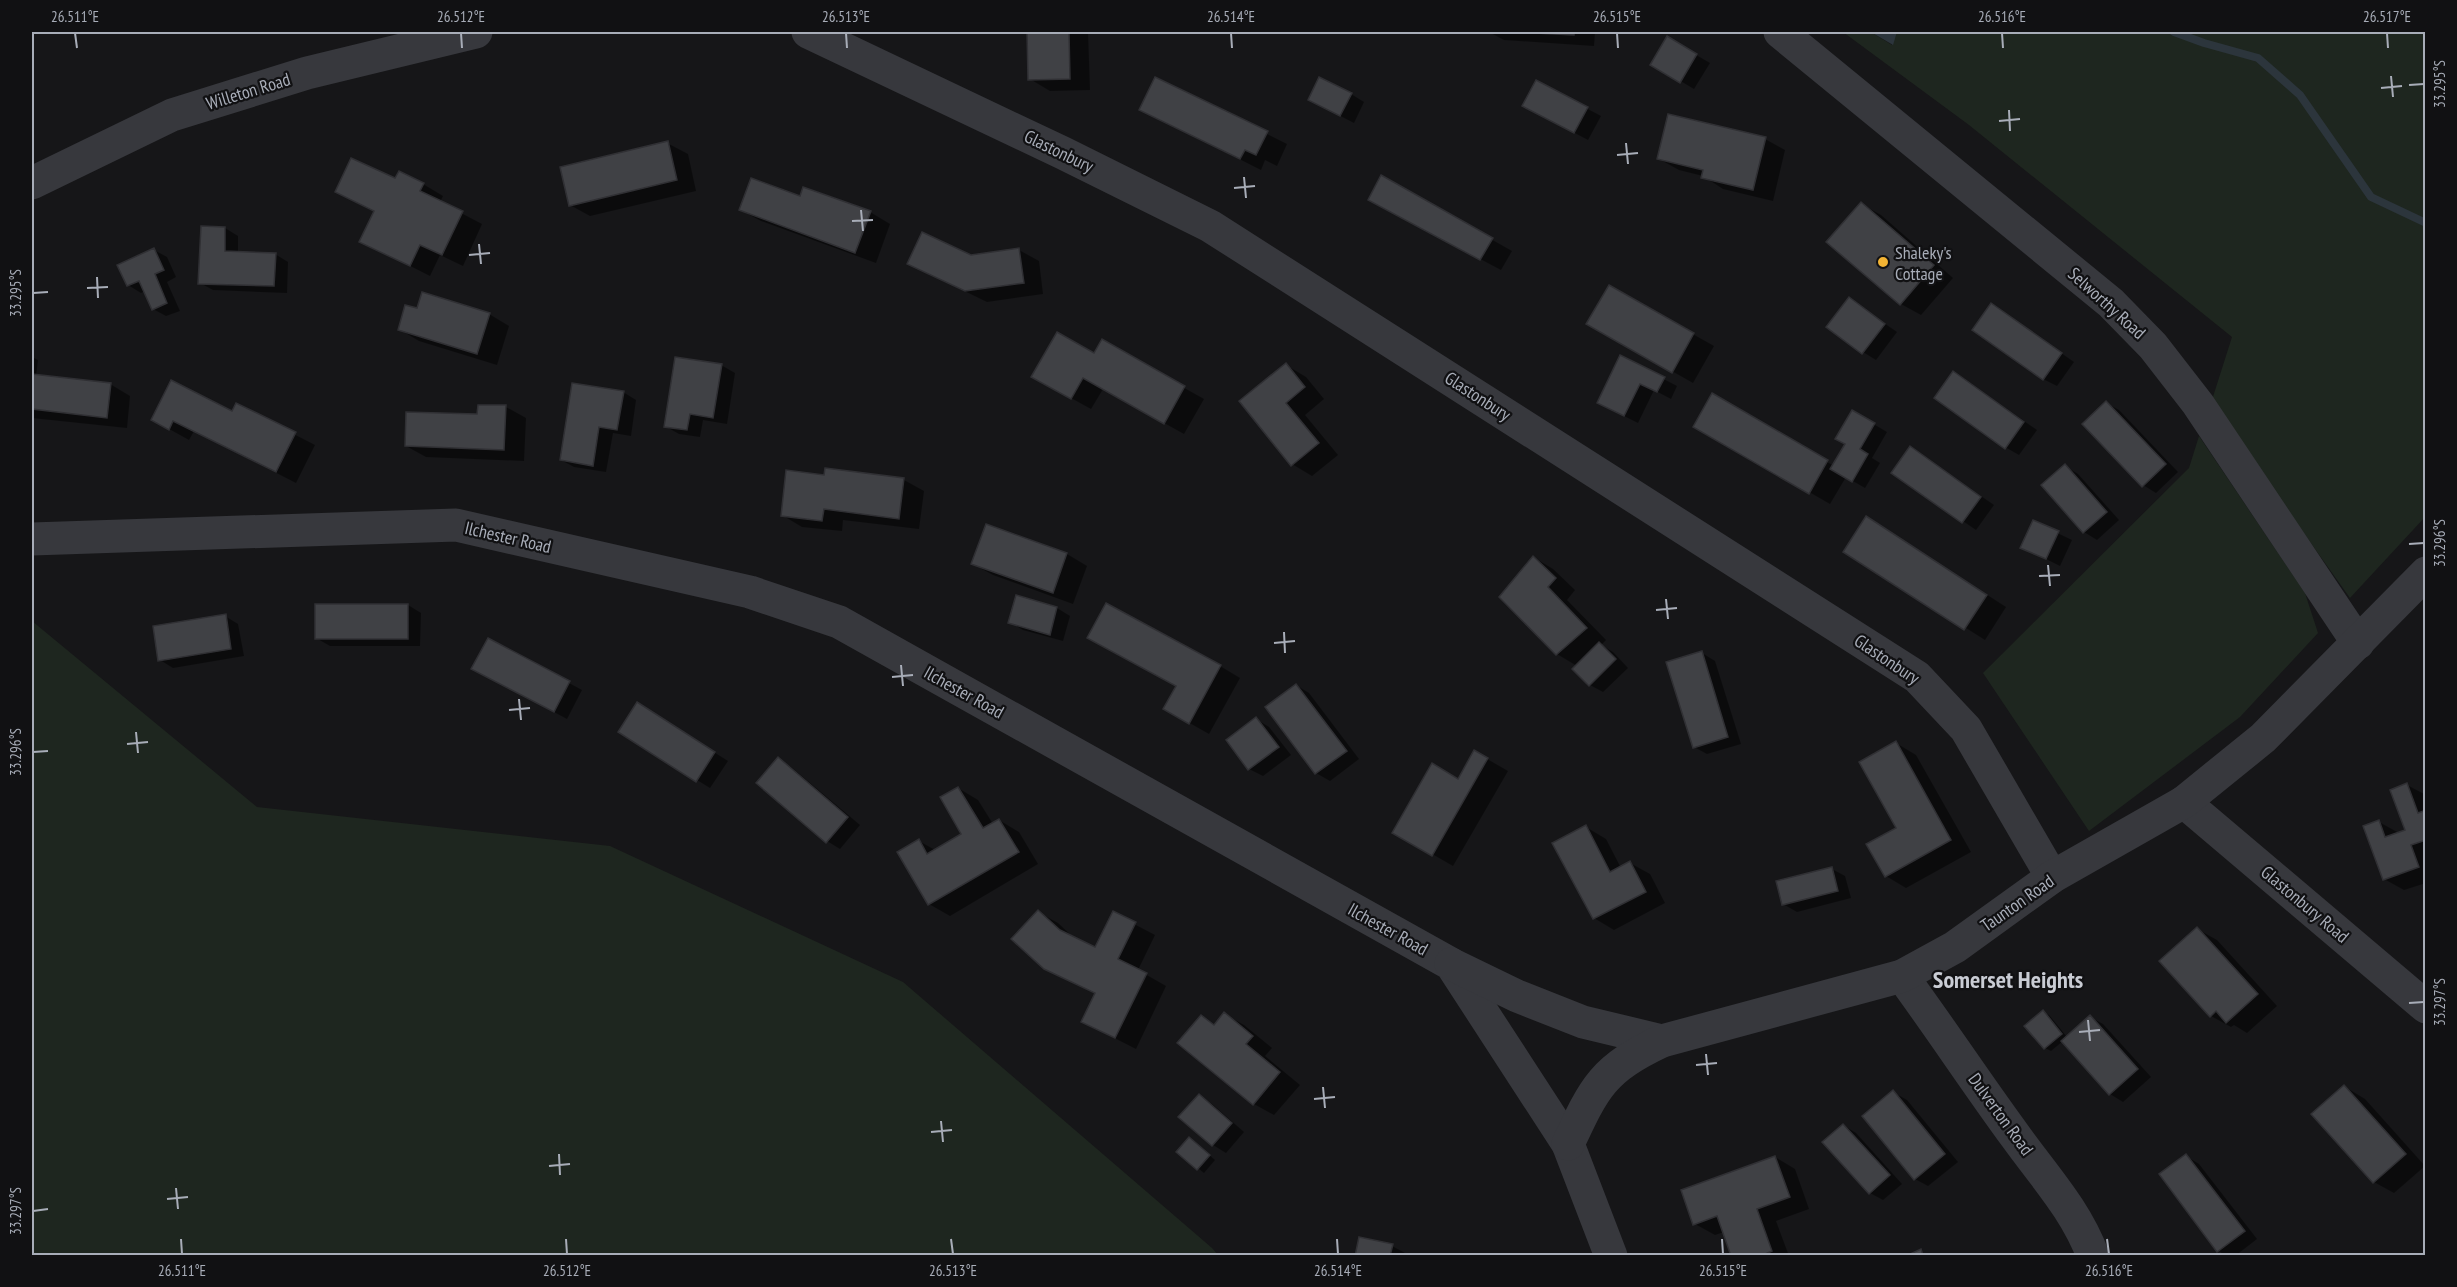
<svg xmlns="http://www.w3.org/2000/svg" width="2457" height="1287" viewBox="0 0 2457 1287" font-family="'PT Sans Narrow',sans-serif">
<rect width="100%" height="100%" fill="#161618"/>
<!-- green -->
<g fill="#1e261f">
<path d="M 1843,32 L 1871,32 L 1892,45 L 1897,32 L 2425,32 L 2425,517 L 2350,598 L 2211,403 L 2232,337 L 1969,125 Z"/>
<path d="M 2199,436 L 2305,593 L 2318,633 L 2240,717 L 2089,831 L 1983,673 L 2189,468 Z"/>
<path d="M 32,621 L 257,807 L 610,846 L 903,982 L 1212,1248 L 1218,1255 L 32,1255 Z"/>
</g>
<!-- water -->
<path fill="#2c353c" d="M 1871,32 L 1897,32 L 1893,45 Z"/>
<!-- shadow -->
<g fill="#0007">
<path d="M 1028,32 L 1088,32 L 1090,90 L 1050,91 L 1030,79 Z"/>
<path d="M 1489,32 L 1595,32 L 1594,46 L 1504,40 Z"/>
<path d="M 1667,38 L 1710,63 L 1694,89 L 1652,64 Z"/>
<path d="M 1156,79 L 1287,144 L 1277,166 L 1265,160 L 1261,170 L 1140,109 Z"/>
<path d="M 1537,82 L 1601,116 L 1588,140 L 1537,113 Z"/>
<path d="M 1351,94 L 1364,102 L 1354,123 L 1323,107 Z"/>
<path d="M 1765,139 L 1785,150 L 1773,201 L 1723,189 L 1703,176 L 1679,170 L 1659,159 Z"/>
<path d="M 667,143 L 688,154 L 696,191 L 590,216 L 570,205 Z"/>
<path d="M 1381,177 L 1512,251 L 1501,270 L 1390,211 Z"/>
<path d="M 396,180 L 423,184 L 443,196 L 440,202 L 482,224 L 463,266 L 440,255 L 430,276 L 361,241 L 375,212 L 337,192 Z"/>
<path d="M 801,198 L 870,212 L 890,224 L 876,263 L 761,221 L 741,210 Z"/>
<path d="M 1861,204 L 1881,215 L 1953,278 L 1921,315 L 1901,304 Z"/>
<path d="M 225,228 L 238,236 L 238,253 L 275,254 L 288,262 L 287,293 L 213,290 L 200,283 Z"/>
<path d="M 154,250 L 167,257 L 176,277 L 167,282 L 180,311 L 166,316 L 153,309 L 145,291 L 141,293 L 128,285 Z"/>
<path d="M 1019,250 L 1039,261 L 1043,294 L 987,302 L 909,264 Z"/>
<path d="M 1609,287 L 1714,346 L 1693,383 L 1589,324 Z"/>
<path d="M 1849,299 L 1897,332 L 1876,360 L 1863,352 Z"/>
<path d="M 1992,305 L 2074,362 L 2057,386 L 2043,379 Z"/>
<path d="M 418,310 L 489,314 L 509,326 L 497,365 L 419,341 L 399,329 Z"/>
<path d="M 1102,342 L 1204,399 L 1184,434 L 1103,389 L 1091,409 L 1033,377 L 1095,355 Z"/>
<path d="M 32,357 L 38,360 L 36,376 L 110,384 L 130,396 L 127,428 L 32,418 Z"/>
<path d="M 1621,357 L 1677,386 L 1671,399 L 1654,390 L 1638,423 L 1612,410 Z"/>
<path d="M 721,365 L 735,373 L 727,424 L 703,420 L 700,437 L 679,434 L 665,426 Z"/>
<path d="M 1286,365 L 1306,377 L 1324,399 L 1305,415 L 1338,455 L 1312,476 L 1292,464 L 1241,401 Z"/>
<path d="M 1967,381 L 2037,430 L 2019,455 L 2005,447 Z"/>
<path d="M 623,392 L 636,400 L 631,436 L 613,433 L 606,472 L 574,467 L 561,460 Z"/>
<path d="M 1713,396 L 1834,466 L 1847,444 L 1853,412 L 1887,432 L 1872,458 L 1880,463 L 1865,488 L 1846,477 L 1830,504 L 1695,426 Z"/>
<path d="M 2106,403 L 2119,410 L 2178,472 L 2156,493 L 2143,485 Z"/>
<path d="M 237,405 L 315,445 L 296,483 L 194,431 L 189,440 L 153,420 L 233,413 Z"/>
<path d="M 506,407 L 526,418 L 524,461 L 426,457 L 406,446 Z"/>
<path d="M 1911,448 L 1994,505 L 1976,530 L 1893,473 Z"/>
<path d="M 2065,466 L 2078,474 L 2119,520 L 2097,540 L 2084,532 Z"/>
<path d="M 825,477 L 904,480 L 924,491 L 919,529 L 843,520 L 842,531 L 802,527 L 782,515 Z"/>
<path d="M 2034,522 L 2072,540 L 2060,566 L 2022,547 Z"/>
<path d="M 986,526 L 1067,554 L 1087,566 L 1073,604 L 993,575 L 973,564 Z"/>
<path d="M 1886,530 L 2006,607 L 1985,640 L 1845,551 Z"/>
<path d="M 1533,557 L 1553,569 L 1575,590 L 1567,600 L 1606,640 L 1601,645 L 1613,652 L 1628,668 L 1603,692 L 1590,685 L 1577,666 L 1557,654 L 1501,597 Z"/>
<path d="M 408,605 L 421,613 L 420,646 L 330,646 L 316,638 Z"/>
<path d="M 1057,608 L 1070,616 L 1063,641 L 1023,630 L 1010,622 Z"/>
<path d="M 225,616 L 238,624 L 244,656 L 173,668 L 160,660 Z"/>
<path d="M 489,640 L 582,690 L 567,719 L 487,676 Z"/>
<path d="M 1702,653 L 1715,661 L 1741,744 L 1707,754 L 1694,747 Z"/>
<path d="M 1220,666 L 1240,678 L 1209,734 L 1165,709 Z"/>
<path d="M 1296,685 L 1309,693 L 1359,759 L 1330,781 L 1316,773 Z"/>
<path d="M 650,712 L 728,761 L 710,788 L 697,780 Z"/>
<path d="M 1256,719 L 1269,727 L 1291,755 L 1263,776 L 1249,769 Z"/>
<path d="M 1896,743 L 1916,755 L 1971,852 L 1906,888 L 1886,876 L 1898,829 Z"/>
<path d="M 1475,752 L 1508,771 L 1453,866 L 1394,832 L 1459,781 Z"/>
<path d="M 778,759 L 791,767 L 860,825 L 840,849 L 827,841 Z"/>
<path d="M 2407,785 L 2426,795 L 2426,883 L 2404,890 L 2384,879 L 2379,822 L 2399,833 L 2407,831 Z"/>
<path d="M 958,788 L 978,800 L 993,824 L 999,820 L 1019,832 L 1038,864 L 950,916 L 929,904 L 899,853 L 919,841 L 935,850 L 963,834 Z"/>
<path d="M 1586,827 L 1606,839 L 1621,868 L 1630,863 L 1650,874 L 1665,903 L 1614,930 L 1594,918 Z"/>
<path d="M 1832,869 L 1845,876 L 1851,898 L 1797,912 L 1783,904 Z"/>
<path d="M 1038,912 L 1058,923 L 1075,939 L 1096,949 L 1113,913 L 1155,935 L 1138,970 L 1166,986 L 1136,1049 L 1083,1022 L 1096,994 L 1045,968 Z"/>
<path d="M 2197,929 L 2217,940 L 2277,1006 L 2247,1033 L 2234,1025 L 2231,1027 L 2211,1016 L 2161,962 Z"/>
<path d="M 2043,1012 L 2049,1015 L 2067,1037 L 2090,1017 L 2103,1024 L 2151,1077 L 2123,1102 L 2110,1094 L 2063,1041 L 2051,1051 L 2045,1048 Z"/>
<path d="M 1224,1014 L 1244,1025 L 1272,1048 L 1265,1056 L 1300,1085 L 1274,1115 L 1254,1104 L 1179,1042 L 1201,1016 L 1215,1025 Z"/>
<path d="M 2345,1087 L 2365,1099 L 2425,1166 L 2394,1193 L 2374,1182 L 2314,1114 Z"/>
<path d="M 1893,1092 L 1907,1100 L 1958,1162 L 1928,1186 L 1915,1179 Z"/>
<path d="M 1199,1096 L 1212,1104 L 1244,1132 L 1226,1153 L 1213,1145 Z"/>
<path d="M 1843,1125 L 1856,1133 L 1902,1184 L 1883,1200 L 1870,1193 Z"/>
<path d="M 1195,1143 L 1215,1160 L 1204,1173 L 1178,1152 Z"/>
<path d="M 2186,1156 L 2199,1164 L 2257,1239 L 2235,1256 L 2219,1256 L 2223,1254 L 2219,1251 Z"/>
<path d="M 1775,1157 L 1795,1169 L 1809,1209 L 1776,1221 L 1789,1256 L 1733,1256 L 1724,1232 L 1715,1235 L 1695,1224 Z"/>
<path d="M 1392,1246 L 1405,1253 L 1405,1256 L 1357,1256 Z"/>
</g>
<g fill="none" stroke-linecap="round" stroke-linejoin="round">
<!-- stream -->
<path stroke="#2c353c" stroke-width="8" d="M 2174,32 L 2204,43 L 2258,58 L 2300,95 L 2371,197 L 2426,223"/>
</g>
<!-- building -->
<g fill="#404145" stroke="#303034" stroke-width="1.5">
<path d="M 1027,32 L 1069,32 L 1070,79 L 1028,80 Z"/>
<path d="M 1514,32 L 1574,32 L 1574,35 Z"/>
<path d="M 1667,36 L 1697,54 L 1680,83 L 1650,65 Z"/>
<path d="M 1155,77 L 1268,131 L 1256,155 L 1245,150 L 1240,159 L 1139,110 Z"/>
<path d="M 1319,77 L 1352,93 L 1340,116 L 1308,100 Z"/>
<path d="M 1536,80 L 1588,107 L 1574,133 L 1522,106 Z"/>
<path d="M 1668,114 L 1766,137 L 1753,190 L 1701,178 L 1703,170 L 1657,159 Z"/>
<path d="M 668,141 L 677,180 L 569,206 L 560,167 Z"/>
<path d="M 351,158 L 395,178 L 399,171 L 424,183 L 420,191 L 463,211 L 442,255 L 420,245 L 410,266 L 359,242 L 374,211 L 335,192 Z"/>
<path d="M 1381,175 L 1493,238 L 1480,260 L 1368,200 Z"/>
<path d="M 751,178 L 800,196 L 803,187 L 871,211 L 855,253 L 739,210 Z"/>
<path d="M 1861,202 L 1934,265 L 1900,305 L 1826,242 Z"/>
<path d="M 201,226 L 225,227 L 225,251 L 276,253 L 274,286 L 198,284 Z"/>
<path d="M 922,232 L 971,255 L 1019,248 L 1024,283 L 965,291 L 907,264 Z"/>
<path d="M 154,248 L 164,270 L 155,274 L 167,303 L 152,310 L 139,281 L 127,286 L 117,265 Z"/>
<path d="M 1609,285 L 1694,333 L 1672,373 L 1586,324 Z"/>
<path d="M 422,292 L 490,313 L 477,354 L 398,330 L 405,305 L 417,308 Z"/>
<path d="M 1849,297 L 1885,324 L 1862,354 L 1826,327 Z"/>
<path d="M 1991,303 L 2062,353 L 2043,380 L 1972,330 Z"/>
<path d="M 1057,332 L 1094,353 L 1102,339 L 1185,386 L 1164,424 L 1083,378 L 1071,399 L 1031,377 Z"/>
<path d="M 1620,355 L 1665,377 L 1657,392 L 1640,384 L 1624,416 L 1597,403 Z"/>
<path d="M 675,357 L 722,364 L 713,418 L 690,414 L 687,430 L 664,427 Z"/>
<path d="M 1286,363 L 1305,387 L 1286,403 L 1319,443 L 1291,466 L 1239,401 Z"/>
<path d="M 1953,371 L 2024,422 L 2005,449 L 1934,398 Z"/>
<path d="M 32,374 L 111,383 L 107,418 L 32,409 Z"/>
<path d="M 171,380 L 232,411 L 236,403 L 296,432 L 276,472 L 173,421 L 169,430 L 151,420 Z"/>
<path d="M 572,383 L 624,391 L 617,430 L 599,427 L 593,466 L 560,460 Z"/>
<path d="M 1712,393 L 1828,460 L 1809,494 L 1693,427 Z"/>
<path d="M 2106,401 L 2166,464 L 2142,487 L 2082,424 Z"/>
<path d="M 478,405 L 506,405 L 504,450 L 405,446 L 406,412 L 477,414 Z"/>
<path d="M 1852,410 L 1875,423 L 1860,449 L 1868,454 L 1852,482 L 1830,469 L 1845,444 L 1835,439 Z"/>
<path d="M 1910,446 L 1981,497 L 1962,523 L 1891,473 Z"/>
<path d="M 2065,464 L 2107,512 L 2083,533 L 2041,485 Z"/>
<path d="M 825,468 L 904,478 L 899,519 L 824,509 L 822,521 L 781,516 L 786,470 L 824,475 Z"/>
<path d="M 1866,516 L 1987,595 L 1964,630 L 1843,552 Z"/>
<path d="M 2033,520 L 2059,531 L 2046,559 L 2020,548 Z"/>
<path d="M 986,524 L 1067,553 L 1053,593 L 971,564 Z"/>
<path d="M 1533,556 L 1556,578 L 1548,587 L 1587,628 L 1556,655 L 1499,597 Z"/>
<path d="M 1016,595 L 1057,607 L 1050,635 L 1008,623 Z"/>
<path d="M 1106,603 L 1221,665 L 1189,724 L 1163,709 L 1176,686 L 1087,638 Z"/>
<rect x="315" y="604" width="93" height="35"/>
<path d="M 226,614 L 231,649 L 158,661 L 153,626 Z"/>
<path d="M 488,638 L 570,681 L 554,712 L 471,669 Z"/>
<path d="M 1599,642 L 1616,659 L 1589,686 L 1572,669 Z"/>
<path d="M 1702,651 L 1728,737 L 1693,748 L 1666,662 Z"/>
<path d="M 1296,684 L 1347,751 L 1315,774 L 1265,707 Z"/>
<path d="M 637,702 L 715,752 L 696,782 L 618,732 Z"/>
<path d="M 1256,717 L 1279,747 L 1248,770 L 1226,740 Z"/>
<path d="M 1896,741 L 1951,840 L 1885,877 L 1866,844 L 1896,828 L 1859,762 Z"/>
<path d="M 1474,750 L 1488,758 L 1432,856 L 1392,833 L 1432,763 L 1458,779 Z"/>
<path d="M 778,757 L 848,817 L 826,843 L 756,783 Z"/>
<path d="M 2407,783 L 2418,813 L 2426,810 L 2426,840 L 2411,845 L 2419,867 L 2383,880 L 2363,826 L 2379,820 L 2385,837 L 2405,830 L 2390,790 Z"/>
<path d="M 958,787 L 983,828 L 999,819 L 1019,852 L 928,905 L 897,852 L 919,839 L 927,854 L 961,834 L 940,797 Z"/>
<path d="M 1586,825 L 1610,872 L 1630,861 L 1646,892 L 1593,919 L 1552,843 Z"/>
<path d="M 1832,867 L 1838,891 L 1782,905 L 1776,881 Z"/>
<path d="M 1038,910 L 1060,930 L 1095,947 L 1113,911 L 1136,922 L 1118,959 L 1147,973 L 1115,1038 L 1081,1022 L 1095,993 L 1044,969 L 1011,939 Z"/>
<path d="M 2197,927 L 2258,994 L 2226,1023 L 2216,1011 L 2210,1017 L 2159,961 Z"/>
<path d="M 2043,1010 L 2062,1034 L 2044,1049 L 2024,1026 Z"/>
<path d="M 1224,1012 L 1253,1036 L 1246,1044 L 1280,1072 L 1253,1105 L 1177,1043 L 1201,1015 L 1214,1025 Z"/>
<path d="M 2090,1015 L 2138,1069 L 2109,1095 L 2061,1041 Z"/>
<path d="M 2344,1085 L 2406,1154 L 2373,1183 L 2311,1114 Z"/>
<path d="M 1893,1090 L 1945,1154 L 1914,1180 L 1862,1116 Z"/>
<path d="M 1199,1094 L 1232,1123 L 1212,1146 L 1178,1117 Z"/>
<path d="M 1843,1124 L 1890,1175 L 1869,1194 L 1822,1142 Z"/>
<path d="M 1189,1137 L 1210,1155 L 1197,1170 L 1176,1152 Z"/>
<path d="M 2186,1154 L 2245,1231 L 2217,1252 L 2159,1174 Z"/>
<path d="M 1775,1156 L 1790,1197 L 1757,1209 L 1772,1251 L 1761,1256 L 1731,1256 L 1717,1216 L 1693,1225 L 1681,1190 Z"/>
<path d="M 1359,1237 L 1393,1244 L 1390,1256 L 1355,1256 Z"/>
<path d="M 1921,1249 L 1923,1256 L 1906,1256 Z"/>
</g>
<g fill="none" stroke-linecap="round" stroke-linejoin="round">
<!-- minor -->
<g stroke="#37383d" stroke-width="33">
<path d="M 808,32 L 1063,153 L 1210,226 L 1917,677 L 1966,729 L 2052,877"/>
<path d="M 1780,32 L 2111,303 L 2153,346 L 2198,404 L 2358,643"/>
<path d="M 32,183 L 172,115 L 307,73 L 476,32"/>
<path d="M 32,539 L 456,525 L 750,592 L 839,622 L 1451,964 L 1568,1144 L 1611,1256"/>
<path d="M 2184,802 L 2426,1007"/>
<path d="M 1451,964 L 1517,996 L 1583,1022 L 1662,1041"/>
<path d="M 1902,976 C 1941,1029 1977,1084 2016,1137 C 2044,1176 2076,1210 2093,1256"/>
<path d="M 1568,1144 C 1595,1086 1603,1069 1662,1041 L 1902,976 L 1955,947 L 2052,877 L 2184,802 L 2263,738 L 2426,573"/>
</g>
</g>
<!-- ticks -->
<path fill="none" stroke="#a8adb8" stroke-width="2" d="M 75,33 L 77,48M 461,33 L 462,48M 846,33 L 847,48M 1231,33 L 1232,48M 1617,33 L 1618,48M 2002,33 L 2003,48M 2387,33 L 2388,48M 2391,76 L 2393,97M 2409,85 L 2424,84M 2381,88 L 2402,86M 2009,110 L 2010,131M 1999,121 L 2020,119M 1626,143 L 1628,164M 1617,155 L 1638,153M 1244,177 L 1246,198M 1234,188 L 1255,186M 861,210 L 863,231M 852,221 L 873,220M 479,244 L 481,264M 469,255 L 490,253M 97,277 L 98,298M 87,288 L 108,287M 33,293 L 48,292M 2409,544 L 2424,543M 2048,565 L 2050,586M 2039,576 L 2060,575M 1666,599 L 1668,619M 1656,610 L 1677,608M 1284,632 L 1285,653M 1274,643 L 1295,641M 901,665 L 903,686M 892,677 L 913,675M 519,699 L 521,720M 509,710 L 530,708M 136,732 L 138,753M 127,744 L 148,742M 33,752 L 48,751M 2409,1003 L 2424,1002M 2088,1020 L 2090,1041M 2079,1032 L 2100,1030M 1706,1054 L 1708,1075M 1696,1065 L 1717,1063M 1323,1087 L 1325,1108M 1314,1099 L 1335,1097M 941,1121 L 943,1142M 931,1132 L 952,1130M 559,1154 L 560,1175M 549,1166 L 570,1164M 176,1188 L 178,1209M 167,1199 L 188,1197M 33,1211 L 48,1209M 181,1239 L 182,1254M 566,1239 L 567,1254M 951,1239 L 953,1254M 1337,1239 L 1338,1254M 1722,1239 L 1723,1254M 2107,1239 L 2109,1254"/>
<!-- markers -->
<circle fill="#f3b434" stroke="#111113" stroke-width="2" cx="1883" cy="262" r="6"/>
<g text-anchor="middle" dominant-baseline="central" stroke-width="4.5" stroke-linejoin="round" paint-order="stroke">
<!-- street labels -->
<g font-size="18" fill="#a8adb8" stroke="#111113">
<text transform="translate(248 91) rotate(-17)">Willeton Road</text>
<text transform="translate(1059 151) rotate(26)">Glastonbury</text>
<text transform="translate(2107 303) rotate(42)">Selworthy Road</text>
<text transform="translate(1478 396) rotate(33)">Glastonbury</text>
<text transform="translate(508 537) rotate(13)">Ilchester Road</text>
<text transform="translate(1887 659) rotate(34)">Glastonbury</text>
<text transform="translate(964 692) rotate(29)">Ilchester Road</text>
<text transform="translate(2017 903) rotate(-35)">Taunton Road</text>
<text transform="translate(2305 904) rotate(40)">Glastonbury Road</text>
<text transform="translate(1388 929) rotate(29)">Ilchester Road</text>
<text transform="translate(2001 1114) rotate(54)">Dulverton Road</text>
</g>
<!-- poi labels -->
<g font-size="18" fill="#a8adb8" stroke="#111113" text-anchor="start">
<text x="1895" y="252">Shaleky's<tspan x="1895" dy="21">Cottage</tspan></text>
</g>
<!-- district labels -->
<g font-size="24" font-weight="bold" fill="#c9ccd4" stroke="#111113">
<text x="2008" y="979">Somerset Heights</text>
</g>
</g>
<!-- border -->
<rect width="2457" height="1287" fill="none" stroke="#111113" stroke-width="66"/>
<rect x="33" y="33" width="2391" height="1221" fill="none" stroke="#a8adb8" stroke-width="2"/>
<g font-size="15" text-anchor="middle" fill="#a8adb8">
<text x="75" y="22">26.511°E</text>
<text x="461" y="22">26.512°E</text>
<text x="846" y="22">26.513°E</text>
<text x="1231" y="22">26.514°E</text>
<text x="1617" y="22">26.515°E</text>
<text x="2002" y="22">26.516°E</text>
<text x="2387" y="22">26.517°E</text>
<text transform="translate(2440 84) rotate(-90)" y="5">33.295°S</text>
<text transform="translate(16 293) rotate(-90)" y="5">33.295°S</text>
<text transform="translate(2440 543) rotate(-90)" y="5">33.296°S</text>
<text transform="translate(16 752) rotate(-90)" y="5">33.296°S</text>
<text transform="translate(2440 1002) rotate(-90)" y="5">33.297°S</text>
<text transform="translate(16 1211) rotate(-90)" y="5">33.297°S</text>
<text x="182" y="1276">26.511°E</text>
<text x="567" y="1276">26.512°E</text>
<text x="953" y="1276">26.513°E</text>
<text x="1338" y="1276">26.514°E</text>
<text x="1723" y="1276">26.515°E</text>
<text x="2109" y="1276">26.516°E</text>
</g>
</svg>
